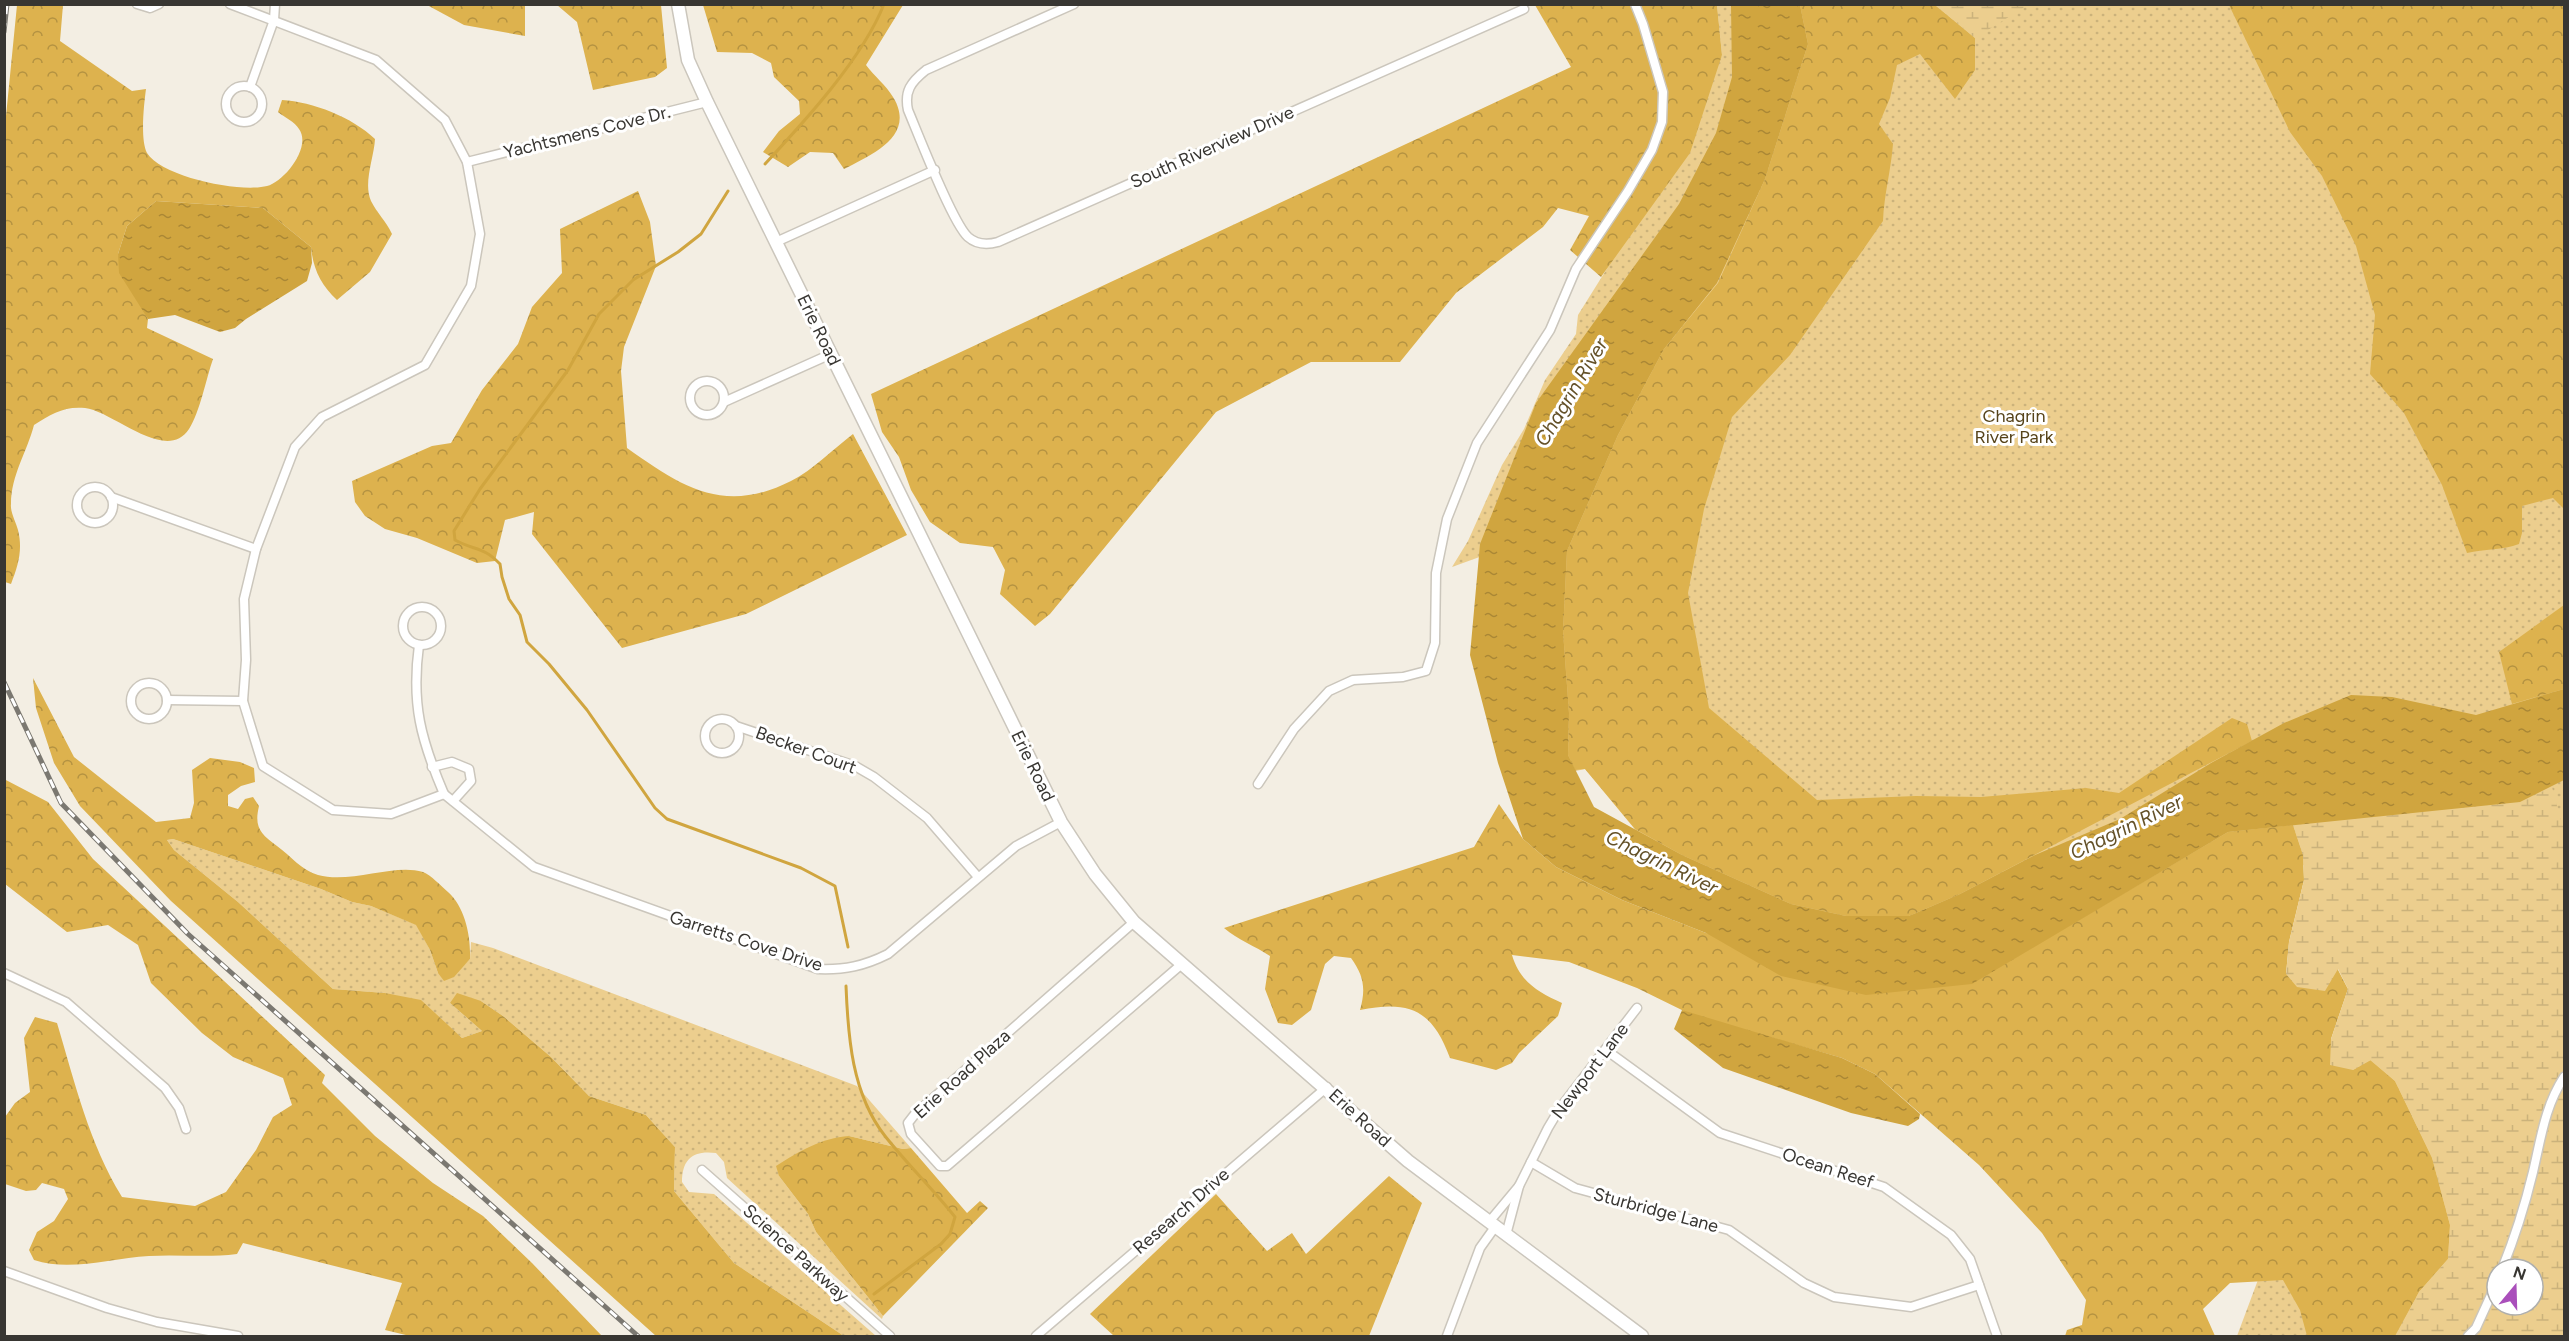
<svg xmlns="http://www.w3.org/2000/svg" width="2569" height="1341" viewBox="0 0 2569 1341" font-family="Figtree,sans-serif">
<defs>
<pattern id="grass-dots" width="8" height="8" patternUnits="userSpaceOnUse" patternTransform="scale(1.5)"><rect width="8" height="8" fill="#ecce8e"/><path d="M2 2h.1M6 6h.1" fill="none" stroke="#cbb27b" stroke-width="1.8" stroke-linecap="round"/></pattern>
<pattern id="forest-crowns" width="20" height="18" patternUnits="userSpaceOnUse" patternTransform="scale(1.5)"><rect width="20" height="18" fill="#ddb24e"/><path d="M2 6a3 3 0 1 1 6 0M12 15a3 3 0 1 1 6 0" fill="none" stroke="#b49241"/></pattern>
<pattern id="wetland-marsh" width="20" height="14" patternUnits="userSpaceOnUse" patternTransform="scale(1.5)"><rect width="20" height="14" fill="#ecce8e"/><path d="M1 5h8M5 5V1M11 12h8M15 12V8" fill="none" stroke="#cbb27b"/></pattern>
<pattern id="water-ripples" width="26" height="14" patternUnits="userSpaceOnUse" patternTransform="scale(1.5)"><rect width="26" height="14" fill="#d0a53f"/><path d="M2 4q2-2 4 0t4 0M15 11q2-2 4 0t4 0" fill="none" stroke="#aa8735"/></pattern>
</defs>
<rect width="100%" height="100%" fill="#f3eee3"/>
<!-- grass -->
<g fill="url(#grass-dots)" fill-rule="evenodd">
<path d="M 1717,5 L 2564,5 L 2564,1336 L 2237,1336 L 2428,825 L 1977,970 L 1681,885 L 1585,769 L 1530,781 L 1507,547 L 1452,567 L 1468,541 L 1502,465 L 1524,429 L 1545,380 L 1576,334 L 1578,315 L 1613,259 L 1722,55 ZM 2497,1269 L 2533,1269 L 2533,1305 L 2497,1305 Z"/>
<path d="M 173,839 L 321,889 L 352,902 L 371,906 L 417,925 L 430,950 L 438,973 L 463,966 L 470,959 L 471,942 L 493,948 L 857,1086 L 911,1148 L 903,1149 L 849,1136 L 779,1176 L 808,1214 L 816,1232 L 883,1316 L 882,1319 L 727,1178 L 724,1162 L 716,1153 C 693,1150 682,1159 682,1182 L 689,1192 L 714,1194 L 876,1336 L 844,1336 L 734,1263 L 674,1191 L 675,1147 L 646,1115 L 589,1096 L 551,1057 L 503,1016 L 481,1001 L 450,1003 L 482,1031 L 462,1038 L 443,1022 L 385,993 L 333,989 L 238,902 L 174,850 L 167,840 Z"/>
</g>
<!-- forest -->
<g fill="url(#forest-crowns)">
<path d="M 17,5 L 63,5 L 60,41 L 132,91 L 146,89 C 144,104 140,140 147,153 C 162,177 240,193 267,186 C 284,182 312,147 299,129 C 295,122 284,117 278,112 L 282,100 C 313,102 352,117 375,139 C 374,158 363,183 371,201 C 377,213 386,221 392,234 L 370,272 L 337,300 C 321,285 313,269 311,247 L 263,208 L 156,201 L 127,226 L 118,254 L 148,319 L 147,328 L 213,359 C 206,379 200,412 189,429 C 166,464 113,411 85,408 C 64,406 51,414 34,425 C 27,452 11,475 11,504 C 10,512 16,522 18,530 C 23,550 18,566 11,584 L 5,582 L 5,126 Z"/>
<path d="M 427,5 L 525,5 L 525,36 L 464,25 Z"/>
<path d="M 557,5 L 661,5 L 667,68 L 655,77 L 593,90 L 577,22 Z"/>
<path d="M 703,5 L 903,5 L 866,65 C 874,76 886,85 893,97 C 917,136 871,155 844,169 L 833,153 L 810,152 L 788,167 L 763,152 L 779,131 L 800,114 L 799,101 L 774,77 L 771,63 L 752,53 L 717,52 Z"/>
<path d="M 1535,5 L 1717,5 L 1722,55 L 1690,153 L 1601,277 L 1570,250 L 1589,216 L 1558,208 L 1543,227 L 1456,293 L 1400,362 L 1311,362 L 1216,412 L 1050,614 L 1035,626 L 1000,594 L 1005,570 L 993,547 L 960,543 L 930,522 L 911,490 L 899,457 L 882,432 L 871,394 L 1571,67 Z"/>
<path d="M 1800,5 L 1935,5 L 1975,38 L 1975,70 L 1955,99 L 1920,54 L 1897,65 L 1890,98 L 1879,124 L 1893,144 C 1891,170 1884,195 1883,221 L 1790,355 L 1732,417 L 1704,509 L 1688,593 L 1709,708 L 1817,800 L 1916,796 L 1981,797 L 2086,788 L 2119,793 L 2232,718 L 2247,724 L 2252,741 L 1960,894 L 1909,916 L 1846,916 L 1791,904 L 1682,855 L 1635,829 L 1585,769 L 1575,770 L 1568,755 L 1569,713 L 1563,631 L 1567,551 L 1618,435 L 1664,349 L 1718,283 L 1765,179 L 1808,44 Z"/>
<path d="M 2229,5 L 2564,5 L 2564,509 L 2553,498 L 2522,506 L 2522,533 L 2519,544 C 2503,550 2484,549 2467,553 L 2442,485 L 2404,413 L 2370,374 L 2375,315 L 2356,246 L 2322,176 L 2290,132 Z"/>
<path d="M 638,191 L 650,222 L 656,266 L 624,347 L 621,371 L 627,448 C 682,487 724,515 791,481 C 813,470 833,449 853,434 L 907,535 L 746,614 L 622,648 L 532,534 L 534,512 L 505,520 L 495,561 L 477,563 L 417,538 L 385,529 L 365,516 L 355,502 L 352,481 L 432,446 L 451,443 L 482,390 L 518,344 L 532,307 L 562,273 L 560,229 Z"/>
<path d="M 2564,605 L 2564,689 L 2512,704 L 2499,652 Z"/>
<path d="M 33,678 L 74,757 L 156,822 L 190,818 L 194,803 L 192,770 L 210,758 L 240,762 L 254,768 L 255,782 L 241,786 L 228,795 L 228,806 L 238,809 L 245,799 L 253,797 L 259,806 C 254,827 260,834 277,846 C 291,856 301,870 318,875 C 351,884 394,863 423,872 C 431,875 441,886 448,892 C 465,907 471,936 470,959 L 454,977 L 444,981 L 438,973 L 430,950 L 416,925 L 371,906 L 352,902 L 321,889 L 173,839 L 167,840 L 174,850 L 238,902 L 333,989 L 385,993 L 421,1000 L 462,1038 L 482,1031 L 450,1003 L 457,993 L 481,1001 L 503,1016 L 551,1057 L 589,1096 L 646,1115 L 675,1147 L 674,1191 L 734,1263 L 844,1336 L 656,1336 L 171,901 L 80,806 L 54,763 L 36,708 Z"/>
<path d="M 4,779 L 48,802 L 93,859 L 325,1075 L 322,1083 L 375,1136 L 433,1183 L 483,1216 L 532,1263 L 602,1336 L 410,1336 L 385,1330 L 402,1283 L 243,1243 L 237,1254 C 206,1258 179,1254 149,1256 C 111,1258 70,1272 34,1260 L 29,1250 L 37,1232 L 54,1221 L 68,1199 L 64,1189 L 42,1183 L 36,1190 L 26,1191 L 5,1184 L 5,1117 L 15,1103 L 30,1092 L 24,1038 L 35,1017 L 57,1023 C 75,1083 89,1143 122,1197 L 195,1206 L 226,1192 L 256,1150 L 273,1117 L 292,1105 L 283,1078 L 233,1057 L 202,1033 L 151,983 L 138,945 L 108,925 L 67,932 L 5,884 Z"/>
<path d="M 1499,804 L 1523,839 L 1556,867 L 1622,900 L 1706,933 L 1972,983 L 2228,832 L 2293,825 L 2303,855 L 2304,880 L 2289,942 L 2286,974 L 2337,968 L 2348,989 L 2331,1039 L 2353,1070 L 2370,1060 L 2395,1081 L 2432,1157 L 2450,1225 L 2448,1259 L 2419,1292 L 2395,1336 L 2307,1336 L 2300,1310 L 2283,1280 L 2230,1283 L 2203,1309 L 2215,1336 L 2065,1336 L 2067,1330 L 2082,1325 L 2086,1300 L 2042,1233 L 1979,1165 L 1875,1074 L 1842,1058 L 1690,1014 L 1637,988 L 1569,962 L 1512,955 C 1520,982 1538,992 1562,1003 L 1558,1016 L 1519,1053 L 1512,1063 L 1496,1070 L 1450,1058 C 1432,1010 1410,1000 1360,1010 C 1366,989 1364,976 1351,958 L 1334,956 L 1325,964 L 1311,1010 L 1292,1025 L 1278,1023 L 1265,989 L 1270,956 C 1255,946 1238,940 1224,928 L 1474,847 Z"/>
<path d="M 849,1136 L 903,1149 L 911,1148 L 967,1213 L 980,1201 L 988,1208 L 883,1316 L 816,1232 L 808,1214 L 779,1176 L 776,1166 C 800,1151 821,1138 849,1136 Z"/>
<path d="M 1389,1176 L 1422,1203 L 1369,1336 L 1114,1336 L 1090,1314 L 1216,1194 L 1267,1251 L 1292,1233 L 1306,1254 Z"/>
</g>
<!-- wetland -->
<g fill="url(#wetland-marsh)" fill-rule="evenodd">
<path d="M 1935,5 L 2028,5 L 1975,38 Z"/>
<path d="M 2552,787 L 2562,825 L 2564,826 L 2564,1336 L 2396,1336 L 2419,1292 L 2448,1259 L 2450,1225 L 2432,1158 L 2395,1081 L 2371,1060 L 2353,1070 L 2330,1065 L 2331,1039 L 2348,989 L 2338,969 L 2325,991 L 2297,987 L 2286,974 L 2289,942 L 2304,880 L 2303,855 L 2293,825 L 2520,802 ZM 2497,1269 L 2533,1269 L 2533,1305 L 2497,1305 Z"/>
</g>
<!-- water -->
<g fill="url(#water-ripples)">
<path d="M 1731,5 L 1800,5 L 1808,44 L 1765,179 L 1717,283 L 1664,349 L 1618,435 L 1567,551 L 1563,631 L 1569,713 L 1568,755 L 1594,807 L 1682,855 L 1791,904 L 1846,916 L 1909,916 L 1960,894 L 2035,855 L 2120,819 L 2211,763 L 2284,723 L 2351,695 L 2392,697 L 2476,715 L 2564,689 L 2564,780 L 2520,802 L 2228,832 L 1972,984 L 1866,995 L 1781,976 L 1706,933 L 1622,900 L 1556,867 L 1523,839 L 1498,763 L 1470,655 L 1480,544 L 1536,403 L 1679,204 L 1716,133 L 1732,77 Z"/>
<path d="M 156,201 L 263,208 L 311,247 L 312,263 L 307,281 L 246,319 L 235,328 L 220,332 L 175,315 L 148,319 L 119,273 L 118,254 L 127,226 Z"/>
<path d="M 1682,1010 L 1842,1058 L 1875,1074 L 1920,1114 L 1919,1119 L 1908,1126 L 1851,1113 L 1723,1068 L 1674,1029 Z"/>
</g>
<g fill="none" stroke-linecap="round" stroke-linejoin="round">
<!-- stream -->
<g stroke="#d0a53f" stroke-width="3">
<path d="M 765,164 C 804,122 863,58 884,4"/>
<path d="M 728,191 L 701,234 L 678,252 L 633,280 L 599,314 L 568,370 L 480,489 L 454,531 L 455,540 C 475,551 483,546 500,564 L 502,577 L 509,599 L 520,615 L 527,642 L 549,664 L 587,710 L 655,808 L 667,819 L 801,868 L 835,886 L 848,947"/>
<path d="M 846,986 C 848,1037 852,1094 885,1136 C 907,1164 933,1189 955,1217 L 950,1234 L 941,1244 L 874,1294"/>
</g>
<defs>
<g id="street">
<path d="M 137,4 L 150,8 L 159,4"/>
<path d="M 230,4 L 376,60 L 445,120 L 467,162 L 480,234 L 471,286 L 425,365 L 322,417 L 295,447 L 256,549 L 244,599 L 246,660 L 243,701 L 263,766 L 333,810 L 391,814 L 444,794 L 534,867 L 818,969 C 845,970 864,966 888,954 L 1016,846 L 1061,822"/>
<path d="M 1074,4 L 926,70 C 911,82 904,91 908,110 C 919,136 952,222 968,237 C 977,245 987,245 998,242 L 1524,9"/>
<circle cx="244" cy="104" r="18"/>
<path d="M 250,87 L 274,20 L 275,4"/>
<path d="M 467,162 L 707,102"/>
<path d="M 776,242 L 935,170"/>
<circle cx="707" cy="398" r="17"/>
<path d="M 724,402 L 831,354"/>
<circle cx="95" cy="505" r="18"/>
<path d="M 111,497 L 256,549"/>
<circle cx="422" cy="626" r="19"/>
<path d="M 419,645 C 411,704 421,740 444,794"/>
<circle cx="149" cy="701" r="18"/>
<path d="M 167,700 L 243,701"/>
<circle cx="722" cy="736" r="17"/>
<path d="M 736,726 L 855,766 L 874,777 L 927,818 L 978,877"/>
<path d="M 432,767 L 452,762 L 469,769 L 471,781 L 453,801"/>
<path d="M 1258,784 L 1294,729 L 1329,691 L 1353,680 L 1403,677 L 1426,671 L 1435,643 L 1436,573 L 1447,519 L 1477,443 L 1550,330 L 1576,269 L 1628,191 L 1652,150 L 1662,122 L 1663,92 L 1643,24 L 1635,4"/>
<path d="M 1134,922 L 915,1114 L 908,1123 L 911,1134 L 940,1166 L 947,1166 L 1183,963"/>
<path d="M 4,973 L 66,1002 L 165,1088 L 179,1108 L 186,1129"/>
<path d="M 1606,1050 L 1720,1133 L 1884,1187 L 1951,1235 L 1970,1259 L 1997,1336"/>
<path d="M 1531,1162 L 1575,1188 L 1729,1230 L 1804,1283 L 1834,1297 L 1911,1307 L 1979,1285"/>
<path d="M 702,1170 L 890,1336"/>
<path d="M 1489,1222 L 1519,1186"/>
<path d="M 1506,1235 L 1519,1186 L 1548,1128 L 1560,1108 L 1637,1008"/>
<path d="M 2502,1269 C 2515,1237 2525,1205 2533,1172 C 2541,1138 2545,1106 2564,1077"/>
<path d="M 4,1271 L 107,1308 L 157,1322 L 238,1336"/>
<path d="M 1036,1336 L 1327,1087"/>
<path d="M 1447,1336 L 1480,1248 L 1495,1227"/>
<path d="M 2468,1336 L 2476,1328 L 2497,1282"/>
</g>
<path id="secondary" d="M 678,4 L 688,60 L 707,102 L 1061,822 L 1095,874 L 1134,922 L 1408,1161 L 1642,1336"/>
</defs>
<!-- street casing -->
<use href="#street" stroke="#cbc6bc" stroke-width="11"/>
<!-- secondary casing -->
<use href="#secondary" stroke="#cbc6bc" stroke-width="15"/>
<!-- street -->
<use href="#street" stroke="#fff" stroke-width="8"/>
<!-- secondary -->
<use href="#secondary" stroke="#fff" stroke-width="12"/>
<defs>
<g id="rail">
<path d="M 4,32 L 7,4"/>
<path d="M 4,682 L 61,803 L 188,934 L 638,1336"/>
</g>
</defs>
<!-- rail casing -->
<use href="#rail" stroke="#7b7871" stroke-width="5"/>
<!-- rail -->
<use href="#rail" stroke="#fff" stroke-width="3" stroke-dasharray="9" stroke-linecap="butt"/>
</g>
<g text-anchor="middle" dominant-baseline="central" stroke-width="6" stroke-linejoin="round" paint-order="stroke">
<!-- street labels -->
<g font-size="18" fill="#383632" stroke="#fff">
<text transform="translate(587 132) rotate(-14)">Yachtsmens Cove Dr.</text>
<text transform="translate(1212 147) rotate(-24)">South Riverview Drive</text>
<text transform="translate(819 330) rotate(64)">Erie Road</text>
<text transform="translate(806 750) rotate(20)">Becker Court</text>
<text transform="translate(1033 766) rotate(64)">Erie Road</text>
<text transform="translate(746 941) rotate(18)">Garretts Cove Drive</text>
<text transform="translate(1590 1071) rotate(-53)">Newport Lane</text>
<text transform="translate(962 1074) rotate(-42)">Erie Road Plaza</text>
<text transform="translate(1360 1118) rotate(42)">Erie Road</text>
<text transform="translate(1828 1168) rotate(18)">Ocean Reef</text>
<text transform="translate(1656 1210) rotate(15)">Sturbridge Lane</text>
<text transform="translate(1181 1211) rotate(-41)">Research Drive</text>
<text transform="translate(796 1253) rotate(42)">Science Parkway</text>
</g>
<!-- park labels -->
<g font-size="18" fill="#56431a" stroke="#fff">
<text x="2014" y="416">Chagrin<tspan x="2014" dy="21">River Park</tspan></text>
</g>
<!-- water labels -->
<g font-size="20" font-style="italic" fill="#645128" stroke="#fff">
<text transform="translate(1571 392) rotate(-59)">Chagrin River</text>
<text transform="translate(2126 827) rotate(-26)">Chagrin River</text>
<text transform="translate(1662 862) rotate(26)">Chagrin River</text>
</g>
</g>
<!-- border -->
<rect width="2569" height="1341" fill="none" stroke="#383632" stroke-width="12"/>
<!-- north arrow -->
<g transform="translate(2515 1287) rotate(19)"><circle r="28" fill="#ffffff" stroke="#afafad" stroke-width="1.5"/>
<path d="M0-4.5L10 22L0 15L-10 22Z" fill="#aa4fbb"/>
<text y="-9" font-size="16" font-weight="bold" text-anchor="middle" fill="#383632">N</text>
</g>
</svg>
